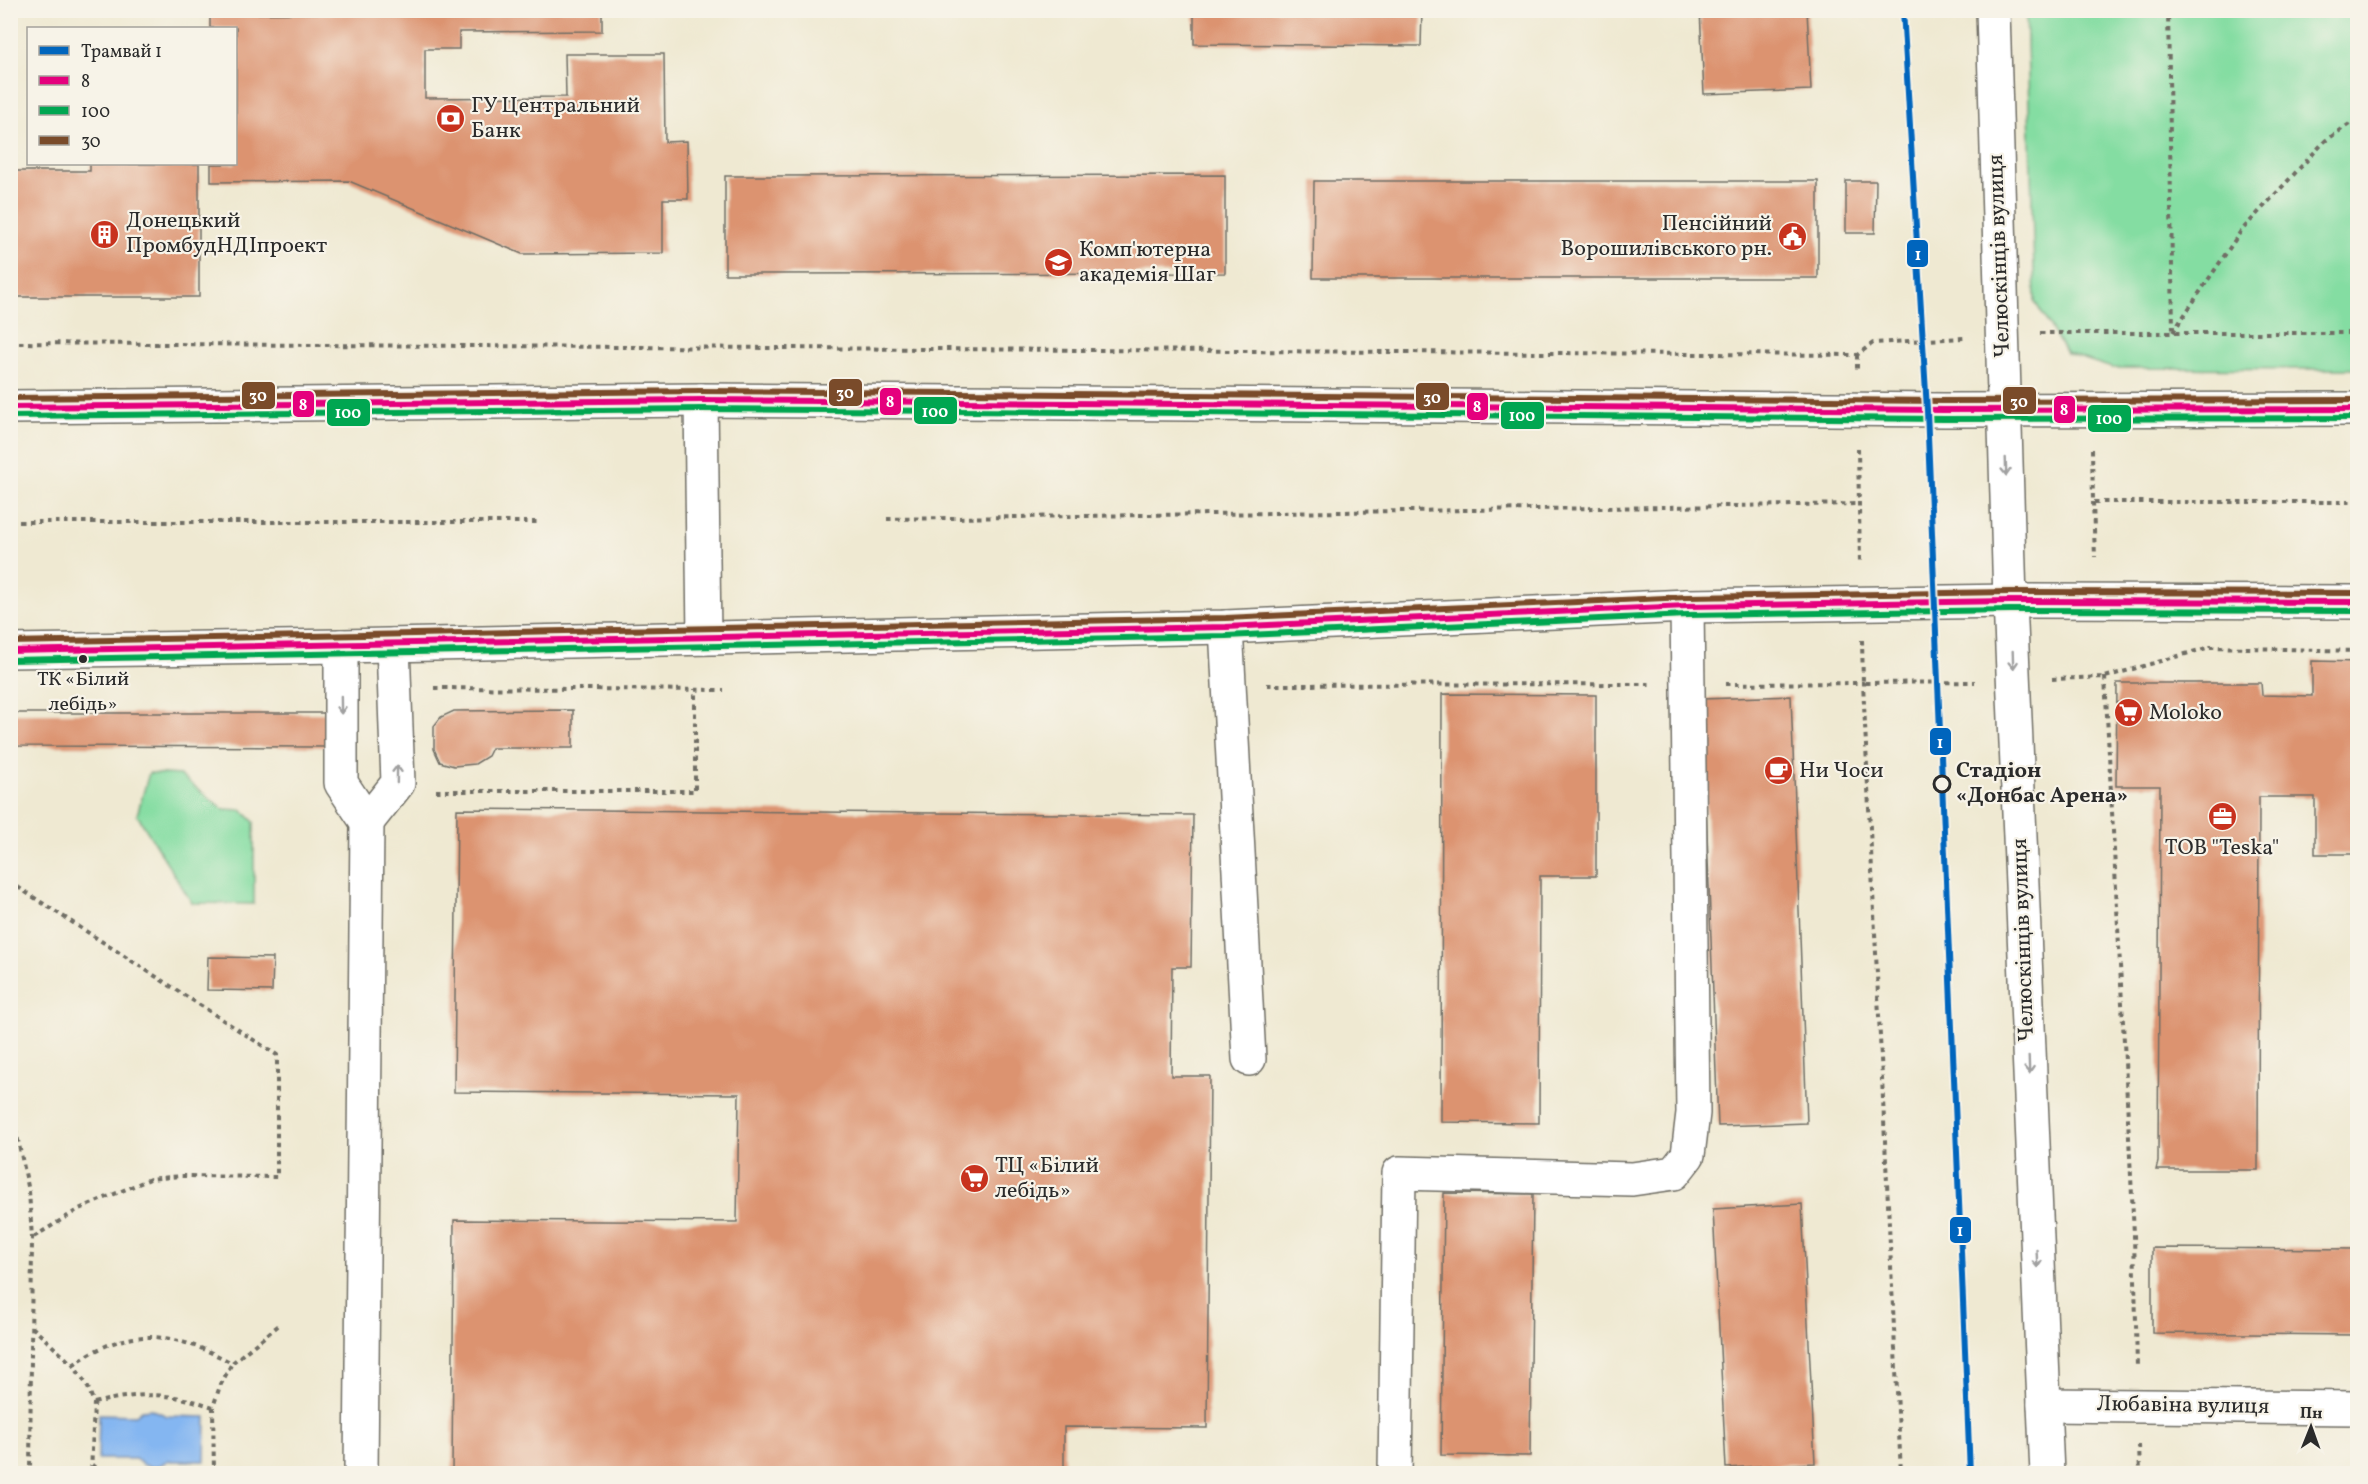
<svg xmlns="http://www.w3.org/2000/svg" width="2368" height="1484" viewBox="0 0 2368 1484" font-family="Vollkorn,serif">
<rect width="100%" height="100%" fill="#f7f3e8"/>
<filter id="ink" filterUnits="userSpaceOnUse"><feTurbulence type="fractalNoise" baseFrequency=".0167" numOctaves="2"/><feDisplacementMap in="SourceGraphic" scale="12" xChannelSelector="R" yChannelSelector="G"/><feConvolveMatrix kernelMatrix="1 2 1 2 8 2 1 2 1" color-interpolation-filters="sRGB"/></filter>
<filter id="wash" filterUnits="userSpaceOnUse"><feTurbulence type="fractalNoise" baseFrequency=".008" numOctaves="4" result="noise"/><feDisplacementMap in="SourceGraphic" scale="24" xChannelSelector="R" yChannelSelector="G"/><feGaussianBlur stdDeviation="1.35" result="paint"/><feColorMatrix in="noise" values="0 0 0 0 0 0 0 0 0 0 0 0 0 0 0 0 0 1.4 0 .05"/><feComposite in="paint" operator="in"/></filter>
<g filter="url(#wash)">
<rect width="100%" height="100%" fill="#efe9d2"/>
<!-- green -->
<g fill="#84dda2" stroke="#588466" stroke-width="1.5">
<path d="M 2026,11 L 2357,11 L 2357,369 L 2112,368 L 2066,353 L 2035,302 Z"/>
<path d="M 149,773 L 180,775 L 223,809 L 242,810 L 254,822 L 254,904 L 192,903 L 137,815 Z"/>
</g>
<!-- water -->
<path fill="#84b6f1" stroke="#58708e" stroke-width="1.5" d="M 151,1409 L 167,1416 L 206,1417 L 205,1461 L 167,1461 L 160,1465 L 151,1467 L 144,1465 L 135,1459 L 98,1459 L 99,1414 L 136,1415 L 142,1410 Z"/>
<g id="blocks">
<!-- building -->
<g fill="#dc9370">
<path d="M 374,10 L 602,10 L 602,31 L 459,32 L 459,49 L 425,49 L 425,98 L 566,97 L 565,54 L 664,54 L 665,142 L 687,141 L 688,199 L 663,199 L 663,253 L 522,254 L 349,181 L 211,182 L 211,164 L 236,164 L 236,28 L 210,28 L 210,14 L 374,13 Z"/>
<path d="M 1194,10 L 1422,10 L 1421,46 L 1194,44 Z"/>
<path d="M 1700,10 L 1807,10 L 1811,90 L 1704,94 Z"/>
<path d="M 90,164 L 199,164 L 199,297 L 10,297 L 10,171 L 90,171 Z"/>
<path d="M 1225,175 L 1225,273 L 725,274 L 725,176 Z"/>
<path d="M 1314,181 L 1818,181 L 1818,278 L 1313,278 Z"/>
<path d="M 1846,181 L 1876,181 L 1875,233 L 1846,233 Z"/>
<path d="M 2312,661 L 2358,662 L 2358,854 L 2315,854 L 2315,797 L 2259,797 L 2258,1170 L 2156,1170 L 2158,1162 L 2160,786 L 2116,786 L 2117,683 L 2261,683 L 2262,695 L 2312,696 Z"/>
<path d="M 1442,694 L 1596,695 L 1596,876 L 1540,876 L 1539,1123 L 1441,1122 Z"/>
<path d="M 1791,696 L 1807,1123 L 1718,1126 L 1702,699 Z"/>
<path d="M 573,710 L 573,748 L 492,748 L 488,756 L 475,764 L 454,766 L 440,762 L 434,749 L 434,726 L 441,717 L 454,711 Z"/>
<path d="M 10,713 L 327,713 L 327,747 L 10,746 Z"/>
<path d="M 457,809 L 1193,815 L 1191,967 L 1172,967 L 1171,1076 L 1210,1076 L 1207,1428 L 1064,1427 L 1064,1474 L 452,1474 L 454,1220 L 737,1222 L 739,1094 L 454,1092 Z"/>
<path d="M 208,957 L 273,958 L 272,991 L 207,990 Z"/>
<path d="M 1444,1193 L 1533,1194 L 1530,1456 L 1441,1455 Z"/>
<path d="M 1802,1204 L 1815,1463 L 1726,1468 L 1713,1209 Z"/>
<path d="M 2152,1248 L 2358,1249 L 2358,1335 L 2152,1333 Z"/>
</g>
</g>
</g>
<g filter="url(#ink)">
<use href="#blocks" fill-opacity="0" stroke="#706e65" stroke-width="1.5"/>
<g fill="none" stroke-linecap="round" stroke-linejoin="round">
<defs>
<g id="minor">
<path d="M 1226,627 L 1249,1059"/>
<path d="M 341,646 L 341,783 L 367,822 L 361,1474"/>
<path d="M 367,822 L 398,783 L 393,645"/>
<path d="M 2044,1405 L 2358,1408"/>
<path d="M 1395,1474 L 1399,1173 L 1632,1179 L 1674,1173 L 1688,1155 L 1693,1113 L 1687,606"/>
</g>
<g id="major">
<path d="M 1993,10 L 2010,601 L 2047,1474"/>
<path d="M 701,400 L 704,638"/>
<path d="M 10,407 L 701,400 L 1945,410 L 2358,409"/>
<path d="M 10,651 L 341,646 L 1226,627 L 1687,606 L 2010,601 L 2358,602"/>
</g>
</defs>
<!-- minor casing -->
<use href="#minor" stroke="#706e65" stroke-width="36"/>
<!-- major casing -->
<use href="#major" stroke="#706e65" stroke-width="36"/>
<!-- path -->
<g stroke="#706e65" stroke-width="4" stroke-dasharray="4.5 4.5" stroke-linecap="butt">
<path d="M 2168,10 L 2173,332"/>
<path d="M 2173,332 L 2241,231 L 2325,141 L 2358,118"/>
<path d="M 2040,333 L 2358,333"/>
<path d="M 10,343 L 1857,355 L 1873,343 L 1964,338"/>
<path d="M 1857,355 L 1857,372"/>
<path d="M 1858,448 L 1860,564"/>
<path d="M 2092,449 L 2093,502 L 2358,502"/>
<path d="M 2093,502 L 2095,557"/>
<path d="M 887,519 L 1860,504"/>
<path d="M 10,522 L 541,522"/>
<path d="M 1862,640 L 1863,683 L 1975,682"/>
<path d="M 2105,677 L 2134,1234 L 2137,1368"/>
<path d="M 2052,679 L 2105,677 L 2210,647 L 2358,651"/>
<path d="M 1726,684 L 1863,683 L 1901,1474"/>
<path d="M 1267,685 L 1650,684"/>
<path d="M 434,688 L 724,690"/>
<path d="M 436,791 L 695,791 L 695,689"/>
<path d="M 10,882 L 277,1055 L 277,1177 L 181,1176 L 150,1179 L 79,1209 L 32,1238"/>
<path d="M 10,1103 L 29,1191 L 32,1238 L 30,1474"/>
<path d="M 32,1327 L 73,1365 L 87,1385 L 94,1403 L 91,1474"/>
<path d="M 73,1365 C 129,1324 174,1332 232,1363 L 279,1325"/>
<path d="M 94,1403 C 139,1392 170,1392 213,1407"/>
<path d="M 2139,1445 L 2140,1474"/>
<path d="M 92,1465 L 110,1474"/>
<path d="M 204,1474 L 213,1470"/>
<path d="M 214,1474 L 213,1407 L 220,1386 L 232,1363"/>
</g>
<!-- minor -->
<use href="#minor" stroke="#fff" stroke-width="33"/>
<!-- major -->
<use href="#major" stroke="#fff" stroke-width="33"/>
<defs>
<g id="bus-1">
<path d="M 10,407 L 701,400 L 1945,410 L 2358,409"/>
<path d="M 10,651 L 1226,627 L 1687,606 L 2010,601 L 2358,602"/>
</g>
<g id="bus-2">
<path d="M 10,416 L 701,409 L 1945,419 L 2358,418"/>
<path d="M 10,660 L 1226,636 L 1687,615 L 2010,610 L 2358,611"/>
</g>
<g id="bus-3">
<path d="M 10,398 L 701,391 L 1945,401 L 2358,400"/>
<path d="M 10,642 L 1226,618 L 1687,597 L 2010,592 L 2358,593"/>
</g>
</defs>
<!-- bus-1 casing -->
<use href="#bus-1" stroke="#f7f3e8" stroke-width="10"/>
<!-- bus-2 casing -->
<use href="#bus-2" stroke="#f7f3e8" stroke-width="10"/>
<!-- bus-3 casing -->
<use href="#bus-3" stroke="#f7f3e8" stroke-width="10"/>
<!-- bus-1 -->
<use href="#bus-1" stroke="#e5007d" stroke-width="6"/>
<!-- bus-2 -->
<use href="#bus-2" stroke="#00a651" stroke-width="6"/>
<!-- bus-3 -->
<use href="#bus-3" stroke="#7a4b2a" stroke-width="6"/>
<defs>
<path id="tram-1" d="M 1903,10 L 1927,410 L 1970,1474"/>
</defs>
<!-- tram-1 casing -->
<use href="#tram-1" stroke="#f7f3e8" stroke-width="10"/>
<!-- tram-1 -->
<use href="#tram-1" stroke="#0065bd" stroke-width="6"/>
</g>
<!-- one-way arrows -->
<defs><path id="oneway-shaft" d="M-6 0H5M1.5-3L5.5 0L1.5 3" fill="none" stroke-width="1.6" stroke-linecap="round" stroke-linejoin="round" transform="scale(1.5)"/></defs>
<g stroke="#a0a0a0">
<use href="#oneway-shaft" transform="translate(2006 467) rotate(88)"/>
<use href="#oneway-shaft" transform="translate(2013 660) rotate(88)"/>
<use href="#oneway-shaft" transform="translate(341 705) rotate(89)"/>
<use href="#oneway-shaft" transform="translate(397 774) rotate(-89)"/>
<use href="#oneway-shaft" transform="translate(2029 1065) rotate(88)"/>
<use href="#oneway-shaft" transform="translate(2037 1259) rotate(87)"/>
</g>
</g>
<!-- icons -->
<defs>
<symbol id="bank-disc" viewBox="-11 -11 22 22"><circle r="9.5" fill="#c8321e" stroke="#f7f3e8"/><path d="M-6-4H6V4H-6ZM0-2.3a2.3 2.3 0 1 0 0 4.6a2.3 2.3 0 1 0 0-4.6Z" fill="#fff"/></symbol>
<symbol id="building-disc" viewBox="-11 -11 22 22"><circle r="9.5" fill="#c8321e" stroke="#f7f3e8"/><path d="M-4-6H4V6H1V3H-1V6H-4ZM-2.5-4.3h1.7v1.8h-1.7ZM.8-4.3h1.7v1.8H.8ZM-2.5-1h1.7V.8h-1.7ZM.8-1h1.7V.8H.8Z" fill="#fff"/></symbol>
<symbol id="civic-disc" viewBox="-11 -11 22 22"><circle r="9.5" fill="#c8321e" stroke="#f7f3e8"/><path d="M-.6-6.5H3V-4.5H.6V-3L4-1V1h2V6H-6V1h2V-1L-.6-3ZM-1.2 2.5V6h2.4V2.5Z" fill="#fff"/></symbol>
<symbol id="university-disc" viewBox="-11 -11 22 22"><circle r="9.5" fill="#c8321e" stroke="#f7f3e8"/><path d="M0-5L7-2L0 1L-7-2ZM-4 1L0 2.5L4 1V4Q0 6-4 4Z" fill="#fff"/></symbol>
<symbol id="supermarket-disc" viewBox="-11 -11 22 22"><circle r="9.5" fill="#c8321e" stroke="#f7f3e8"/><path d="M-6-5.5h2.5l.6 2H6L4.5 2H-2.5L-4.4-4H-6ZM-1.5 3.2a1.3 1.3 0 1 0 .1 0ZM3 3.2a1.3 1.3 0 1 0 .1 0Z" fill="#fff"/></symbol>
<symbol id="cafe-disc" viewBox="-11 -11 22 22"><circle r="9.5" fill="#c8321e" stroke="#f7f3e8"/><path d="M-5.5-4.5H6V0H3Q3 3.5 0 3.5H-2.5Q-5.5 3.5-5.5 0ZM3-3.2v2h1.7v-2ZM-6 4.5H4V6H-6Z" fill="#fff"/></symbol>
<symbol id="office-disc" viewBox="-11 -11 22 22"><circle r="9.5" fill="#c8321e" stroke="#f7f3e8"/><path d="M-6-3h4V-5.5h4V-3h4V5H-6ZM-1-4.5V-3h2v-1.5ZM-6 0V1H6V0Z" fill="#fff"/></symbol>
</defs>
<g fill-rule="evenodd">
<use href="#bank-disc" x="434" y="102" width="33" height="33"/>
<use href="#building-disc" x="88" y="218" width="33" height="33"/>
<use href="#civic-disc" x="1776" y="220" width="33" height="33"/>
<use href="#university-disc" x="1042" y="246" width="33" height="33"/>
<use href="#supermarket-disc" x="2112" y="696" width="33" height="33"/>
<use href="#cafe-disc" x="1762" y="754" width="33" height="33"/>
<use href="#office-disc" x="2206" y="800" width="33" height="33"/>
<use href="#supermarket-disc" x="958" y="1162" width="33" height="33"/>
</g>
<!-- markers -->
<circle fill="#2b2b2b" stroke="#f7f3e8" stroke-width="2" cx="83" cy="659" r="5"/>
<circle fill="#f7f3e8" stroke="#2b2b2b" stroke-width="3" cx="1942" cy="784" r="8"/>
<g text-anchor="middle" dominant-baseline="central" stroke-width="4.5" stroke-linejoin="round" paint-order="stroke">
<!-- bus labels -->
<g font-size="20" fill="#2b2b2b" stroke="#f7f3e8">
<text x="83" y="680">ТК «Білий<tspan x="83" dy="25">лебідь»</tspan></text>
</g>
<!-- poi labels -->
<g font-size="22" fill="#2b2b2b" stroke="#f7f3e8" text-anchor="start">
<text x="471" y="106">ГУ Центральний<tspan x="471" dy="25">Банк</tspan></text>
<text x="126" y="221">Донецький<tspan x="126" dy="25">ПромбудНДІпроект</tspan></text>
<text x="1772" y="224" text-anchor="end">Пенсійний<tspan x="1772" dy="25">Ворошилівського рн.</tspan></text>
<text x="1079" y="250">Комп'ютерна<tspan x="1079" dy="25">академія Шаг</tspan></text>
<text x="2149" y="713">Moloko</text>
<text x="1799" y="771">Ни Чоси</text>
<text x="2222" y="848" text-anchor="middle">ТОВ "Teska"</text>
<text x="995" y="1166">ТЦ «Білий<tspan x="995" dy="25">лебідь»</tspan></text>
</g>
<!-- street labels -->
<g font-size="22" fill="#2b2b2b" stroke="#f7f3e8">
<text transform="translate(2000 256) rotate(-92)">Челюскінців вулиця</text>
<text transform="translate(2024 940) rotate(-92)">Челюскінців вулиця</text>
<text transform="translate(2183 1406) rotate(1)">Любавіна вулиця</text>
</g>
<!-- stop labels -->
<g font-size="22" font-weight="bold" fill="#2b2b2b" stroke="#f7f3e8" text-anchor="start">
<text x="1956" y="771">Стадіон<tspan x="1956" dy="25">«Донбас Арена»</tspan></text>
</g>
</g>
<g stroke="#f7f3e8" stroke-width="2">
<rect x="1906" y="239" width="23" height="29" rx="6" fill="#0065bd"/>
<rect x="828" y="378" width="35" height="29" rx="6" fill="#7a4b2a"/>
<rect x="241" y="381" width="35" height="29" rx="6" fill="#7a4b2a"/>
<rect x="1415" y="382" width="35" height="29" rx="6" fill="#7a4b2a"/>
<rect x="2002" y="386" width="35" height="29" rx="6" fill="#7a4b2a"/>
<rect x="879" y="387" width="23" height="29" rx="6" fill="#e5007d"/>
<rect x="292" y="390" width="23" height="28" rx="6" fill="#e5007d"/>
<rect x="1466" y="392" width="23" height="29" rx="6" fill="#e5007d"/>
<rect x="2053" y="395" width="23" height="29" rx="6" fill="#e5007d"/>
<rect x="913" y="396" width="45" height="29" rx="6" fill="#00a651"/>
<rect x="326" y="398" width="45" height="29" rx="6" fill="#00a651"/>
<rect x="1500" y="401" width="45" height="29" rx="6" fill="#00a651"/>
<rect x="2087" y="404" width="45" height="29" rx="6" fill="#00a651"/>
<rect x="1929" y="727" width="23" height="29" rx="6" fill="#0065bd"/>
<rect x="1949" y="1216" width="23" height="28" rx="6" fill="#0065bd"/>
</g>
<g font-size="16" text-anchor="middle" font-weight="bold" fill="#fff">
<text x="1918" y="260">1</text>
<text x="845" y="398">30</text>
<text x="258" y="401">30</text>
<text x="1432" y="403">30</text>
<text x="2019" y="407">30</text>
<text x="890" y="407">8</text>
<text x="303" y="410">8</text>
<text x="1477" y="412">8</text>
<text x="2064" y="415">8</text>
<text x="935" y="417">100</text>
<text x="348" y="418">100</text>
<text x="1522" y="421">100</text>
<text x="2109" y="424">100</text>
<text x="1940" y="748">1</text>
<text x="1960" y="1236">1</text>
</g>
<!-- margin -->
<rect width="2368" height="1484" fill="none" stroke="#f7f3e8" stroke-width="36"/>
<!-- legend -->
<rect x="27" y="27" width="210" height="138" fill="#f7f3e8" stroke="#a5a39c" stroke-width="1.5"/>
<rect x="39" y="46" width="30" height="9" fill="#0065bd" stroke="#a5a39c" stroke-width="1.5"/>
<text x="81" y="57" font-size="18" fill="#2b2b2b">Трамвай 1</text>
<rect x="39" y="76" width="30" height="9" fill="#e5007d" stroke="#a5a39c" stroke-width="1.5"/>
<text x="81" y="87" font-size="18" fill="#2b2b2b">8</text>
<rect x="39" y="106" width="30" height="9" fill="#00a651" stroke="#a5a39c" stroke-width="1.5"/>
<text x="81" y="117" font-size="18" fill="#2b2b2b">100</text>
<rect x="39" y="136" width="30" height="9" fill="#7a4b2a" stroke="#a5a39c" stroke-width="1.5"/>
<text x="81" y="147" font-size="18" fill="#2b2b2b">30</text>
<!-- north arrow -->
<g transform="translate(2311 1427) rotate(1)" stroke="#f7f3e8" stroke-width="4.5" paint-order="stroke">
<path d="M0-4.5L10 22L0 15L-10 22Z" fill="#2b2b2b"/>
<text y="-9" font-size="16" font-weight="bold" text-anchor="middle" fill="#2b2b2b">Пн</text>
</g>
</svg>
